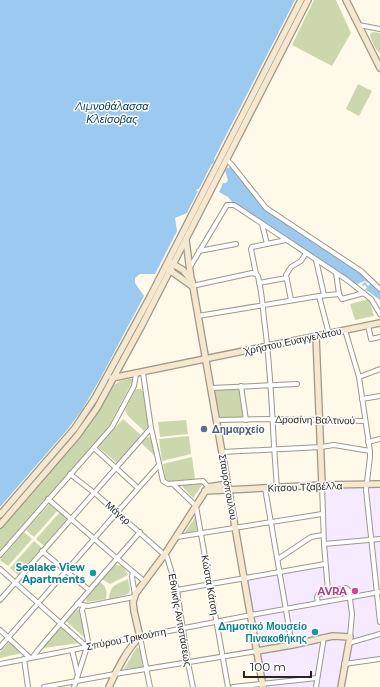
<svg xmlns="http://www.w3.org/2000/svg" width="380" height="687" viewBox="0 0 380 687" font-family="Montserrat,sans-serif">
<rect width="100%" height="100%" fill="#fff9e9"/>
<!-- commercial -->
<path fill="#f5eaff" d="M 380,483 L 380,660 L 347,665 L 343,687 L 262,687 L 244,576 L 324,562 L 321,484 Z"/>
<!-- green -->
<g fill="#cdd7ae">
<path d="M 314,0 L 336,0 L 351,33 L 332,66 L 292,45 Z"/>
<path d="M 372,32 L 380,33 L 380,53 C 375,50 371,40 370,35 Z"/>
<path d="M 358,84 L 372,91 L 359,116 L 346,109 Z"/>
<path d="M 369,299 L 374,316 L 355,320 L 350,304 Z"/>
<path d="M 128,379 L 132,379 L 132,382 L 109,426 L 0,551 L 0,529 L 87,428 L 97,413 L 114,385 L 120,381 Z"/>
<path d="M 241,386 L 246,420 L 217,420 L 211,388 Z"/>
<path d="M 137,389 L 141,389 L 143,392 L 149,425 L 144,431 L 128,416 L 125,410 L 135,390 Z"/>
<path d="M 123,419 L 141,435 L 117,463 L 98,447 Z"/>
<path d="M 186,420 L 188,434 L 160,437 L 158,422 Z"/>
<path d="M 189,436 L 191,454 L 162,461 L 159,439 Z"/>
<path d="M 149,437 L 152,440 L 155,456 L 141,443 L 146,438 Z"/>
<path d="M 192,457 L 195,479 L 166,484 L 163,464 Z"/>
<path d="M 202,482 L 203,484 L 193,498 L 181,485 Z"/>
<path d="M 50,503 L 58,510 L 34,537 L 26,530 Z"/>
<path d="M 60,512 L 68,518 L 44,546 L 36,539 Z"/>
<path d="M 196,516 L 199,530 L 186,533 L 185,532 Z"/>
<path d="M 24,532 L 32,539 L 8,566 L 0,560 Z"/>
<path d="M 34,541 L 42,548 L 18,575 L 10,568 Z"/>
<path d="M 115,565 L 123,566 L 126,571 L 128,575 L 110,584 L 102,579 Z"/>
<path d="M 128,579 L 130,589 L 129,593 L 125,595 L 109,599 C 110,584 116,585 128,579 Z"/>
<path d="M 100,582 C 107,587 107,591 106,599 L 87,602 L 86,598 Z"/>
<path d="M 77,609 L 80,611 L 86,639 L 66,621 Z"/>
<path d="M 61,627 L 62,628 L 79,643 L 44,648 L 44,646 Z"/>
<path d="M 10,641 L 22,653 L 0,658 L 0,652 Z"/>
<path d="M 137,647 L 140,649 L 143,667 L 124,669 Z"/>
</g>
<!-- water -->
<g fill="#9bc9f0">
<path d="M 0,0 L 295,0 L 221,145 L 214,159 L 214,162 L 211,165 L 199,189 L 197,189 L 196,191 L 198,191 L 187,213 L 175,218 L 177,231 L 155,274 L 140,274 L 135,278 L 135,283 L 144,296 L 100,379 L 82,410 L 67,430 L 0,507 Z"/>
<path d="M 231,167 L 265,209 L 360,273 L 370,283 L 368,283 L 365,281 L 357,284 L 354,283 L 315,256 L 233,203 L 228,197 L 219,192 L 223,183 L 226,183 L 228,180 L 225,171 L 227,168 Z"/>
<path d="M 365,282 L 368,286 L 371,283 L 380,292 L 380,300 L 365,289 L 367,288 L 365,285 L 363,286 L 362,284 Z"/>
</g>
<g fill="none" stroke-linecap="round" stroke-linejoin="round">
<defs>
<g id="street">
<path d="M 359,25 L 380,29"/>
<path d="M 227,160 L 232,165 L 266,208 L 361,271 L 380,289"/>
<path d="M 262,224 L 267,244"/>
<path d="M 199,251 L 236,244"/>
<path d="M 316,260 L 324,295"/>
<path d="M 190,267 L 227,205 L 234,205 L 347,280 L 371,299 L 380,314"/>
<path d="M 336,273 L 339,294"/>
<path d="M 256,274 L 251,249 L 252,247 L 286,240"/>
<path d="M 259,283 L 286,278"/>
<path d="M 192,286 L 252,273 L 256,274 L 258,276 C 261,290 263,305 264,319 C 272,375 272,431 277,487"/>
<path d="M 319,296 L 339,294 L 342,299 L 364,293"/>
<path d="M 291,300 L 286,275 L 291,267 L 301,261 L 306,253"/>
<path d="M 198,316 L 319,296 L 329,334"/>
<path d="M 368,325 L 371,339 L 380,337"/>
<path d="M 345,330 L 359,377 L 370,451 L 370,457 L 366,490 L 380,622"/>
<path d="M 143,373 L 151,428 L 163,481 L 168,484 L 203,481 L 208,487"/>
<path d="M 359,377 L 380,369"/>
<path d="M 241,386 L 246,420"/>
<path d="M 211,388 L 297,384"/>
<path d="M 362,399 L 380,396"/>
<path d="M 217,420 L 273,419 L 365,421"/>
<path d="M 368,442 L 380,439"/>
<path d="M 94,448 L 138,488"/>
<path d="M 222,452 L 321,447 L 334,445 L 370,451"/>
<path d="M 70,474 L 97,495 L 167,557 L 177,590 L 188,663 L 193,687"/>
<path d="M 173,484 L 196,506 L 228,687"/>
<path d="M 322,485 L 324,544 L 328,591"/>
<path d="M 265,488 L 292,645"/>
<path d="M 48,499 L 113,555 L 144,581"/>
<path d="M 177,537 L 322,514"/>
<path d="M 324,544 L 380,539"/>
<path d="M 42,551 L 89,590"/>
<path d="M 0,555 L 112,427 L 134,386 L 136,374"/>
<path d="M 278,559 L 311,537 L 323,535"/>
<path d="M 0,569 L 87,647"/>
<path d="M 133,572 L 132,577 L 135,595"/>
<path d="M 177,590 L 325,564"/>
<path d="M 0,600 L 151,428"/>
<path d="M 318,603 L 317,597 L 319,594 L 346,588 L 349,591 L 352,614 L 350,637"/>
<path d="M 77,604 L 88,606 L 134,597"/>
<path d="M 0,630 L 30,658"/>
<path d="M 140,637 L 150,687"/>
<path d="M 349,643 L 380,634"/>
<path d="M 0,647 L 120,509 L 159,465"/>
<path d="M 72,650 L 78,675"/>
<path d="M 33,657 L 38,650 L 61,623 L 140,532"/>
<path d="M 24,659 L 28,687"/>
<path d="M 0,664 L 251,615 L 380,592"/>
<path d="M 344,664 L 380,659"/>
<path d="M 44,687 L 115,674 L 257,651"/>
<path d="M 74,687 L 87,647 L 88,641 L 82,610 L 84,606"/>
<path d="M 233,687 L 317,678"/>
<path d="M 316,687 L 324,637"/>
</g>
<g id="secondary">
<path d="M 346,0 L 380,68"/>
<path d="M 186,240 L 191,279"/>
<path d="M 171,263 L 183,270 L 192,281 L 263,687"/>
<path d="M 168,269 L 192,286"/>
<path d="M 316,336 L 322,485"/>
<path d="M 112,378 L 380,323"/>
<path d="M 205,491 L 322,485 L 380,484"/>
<path d="M 0,515 L 75,428 L 95,398 L 150,297 L 301,0"/>
<path d="M 0,525 L 77,436 L 97,408 L 141,327 L 308,0"/>
<path d="M 257,651 L 292,645 L 333,636 L 350,637 L 341,687"/>
<path d="M 109,687 C 115,673 129,646 140,637 L 134,611 L 133,602 L 136,593 L 165,554 L 208,487 L 228,484"/>
</g>
</defs>
<!-- street casing -->
<use href="#street" stroke="#9d988a" stroke-width="6"/>
<!-- secondary casing -->
<use href="#secondary" stroke="#9d988a" stroke-width="8"/>
<!-- street -->
<use href="#street" stroke="#fff" stroke-width="4"/>
<!-- secondary -->
<use href="#secondary" stroke="#f6e7cf" stroke-width="5.5"/>
</g>
<!-- markers -->
<circle fill="#5c6f8a" stroke="#fff" stroke-width="1.5" cx="204" cy="429" r="4"/>
<g fill="#0f9aa8" stroke="#fff" stroke-width="1.5">
<circle cx="93" cy="573" r="4"/>
<circle cx="315" cy="632" r="4"/>
</g>
<circle fill="#d1479c" stroke="#fff" stroke-width="1.5" cx="355" cy="591" r="4"/>
<g text-anchor="middle" dominant-baseline="central" stroke-width="3" stroke-linejoin="round" paint-order="stroke">
<!-- street labels -->
<g font-size="10" fill="#27251f" stroke="#fff">
<text transform="translate(293 341) rotate(-12)">Χρήστου Ευαγγελάτου</text>
<text transform="translate(315 420) rotate(1)">Δροσίνη Βαλτινού</text>
<text transform="translate(228 487) rotate(80)">Σταυρόπουλου</text>
<text transform="translate(305 487) rotate(-2)">Κίτσου Τζαβέλλα</text>
<text transform="translate(118 513) rotate(41)">Μάγερ</text>
<text transform="translate(210 585) rotate(80)">Κώστα Κάτση</text>
<text transform="translate(180 620) rotate(80)">Εθνικής Αντιστάσεως</text>
<text transform="translate(126 639) rotate(-11)">Σπύρου Τρικούπη</text>
</g>
<!-- service labels -->
<g font-size="10" font-weight="bold" fill="#4e5e75" stroke="#fff" text-anchor="start">
<text x="212" y="429">Δημαρχείο</text>
</g>
<!-- culture labels -->
<g font-size="10" font-weight="bold" fill="#0d838f" stroke="#fff" text-anchor="end">
<text x="85" y="567">Sealake View<tspan x="85" dy="12">Apartments</tspan></text>
<text x="307" y="626">Δημοτικό Μουσείο<tspan x="307" dy="12">Πινακοθήκης</tspan></text>
</g>
<!-- hotel labels -->
<g font-size="10" font-weight="bold" fill="#b23c85" stroke="#fff" text-anchor="end">
<text x="347" y="591">AVRA</text>
</g>
<!-- water labels -->
<g font-size="11" font-style="italic" fill="#003559" stroke="#fff">
<text x="112" y="106">Λιμνοθάλασσα<tspan x="112" dy="13">Κλείσοβας</tspan></text>
</g>
</g>
<!-- scale -->
<path d="M244 671v6h67v-6" fill="none" stroke="#27251f" stroke-width="2"/>
<text x="250" y="671" font-size="12" fill="#27251f" stroke="#ffffff" stroke-width="3" paint-order="stroke">100 m</text>
</svg>
